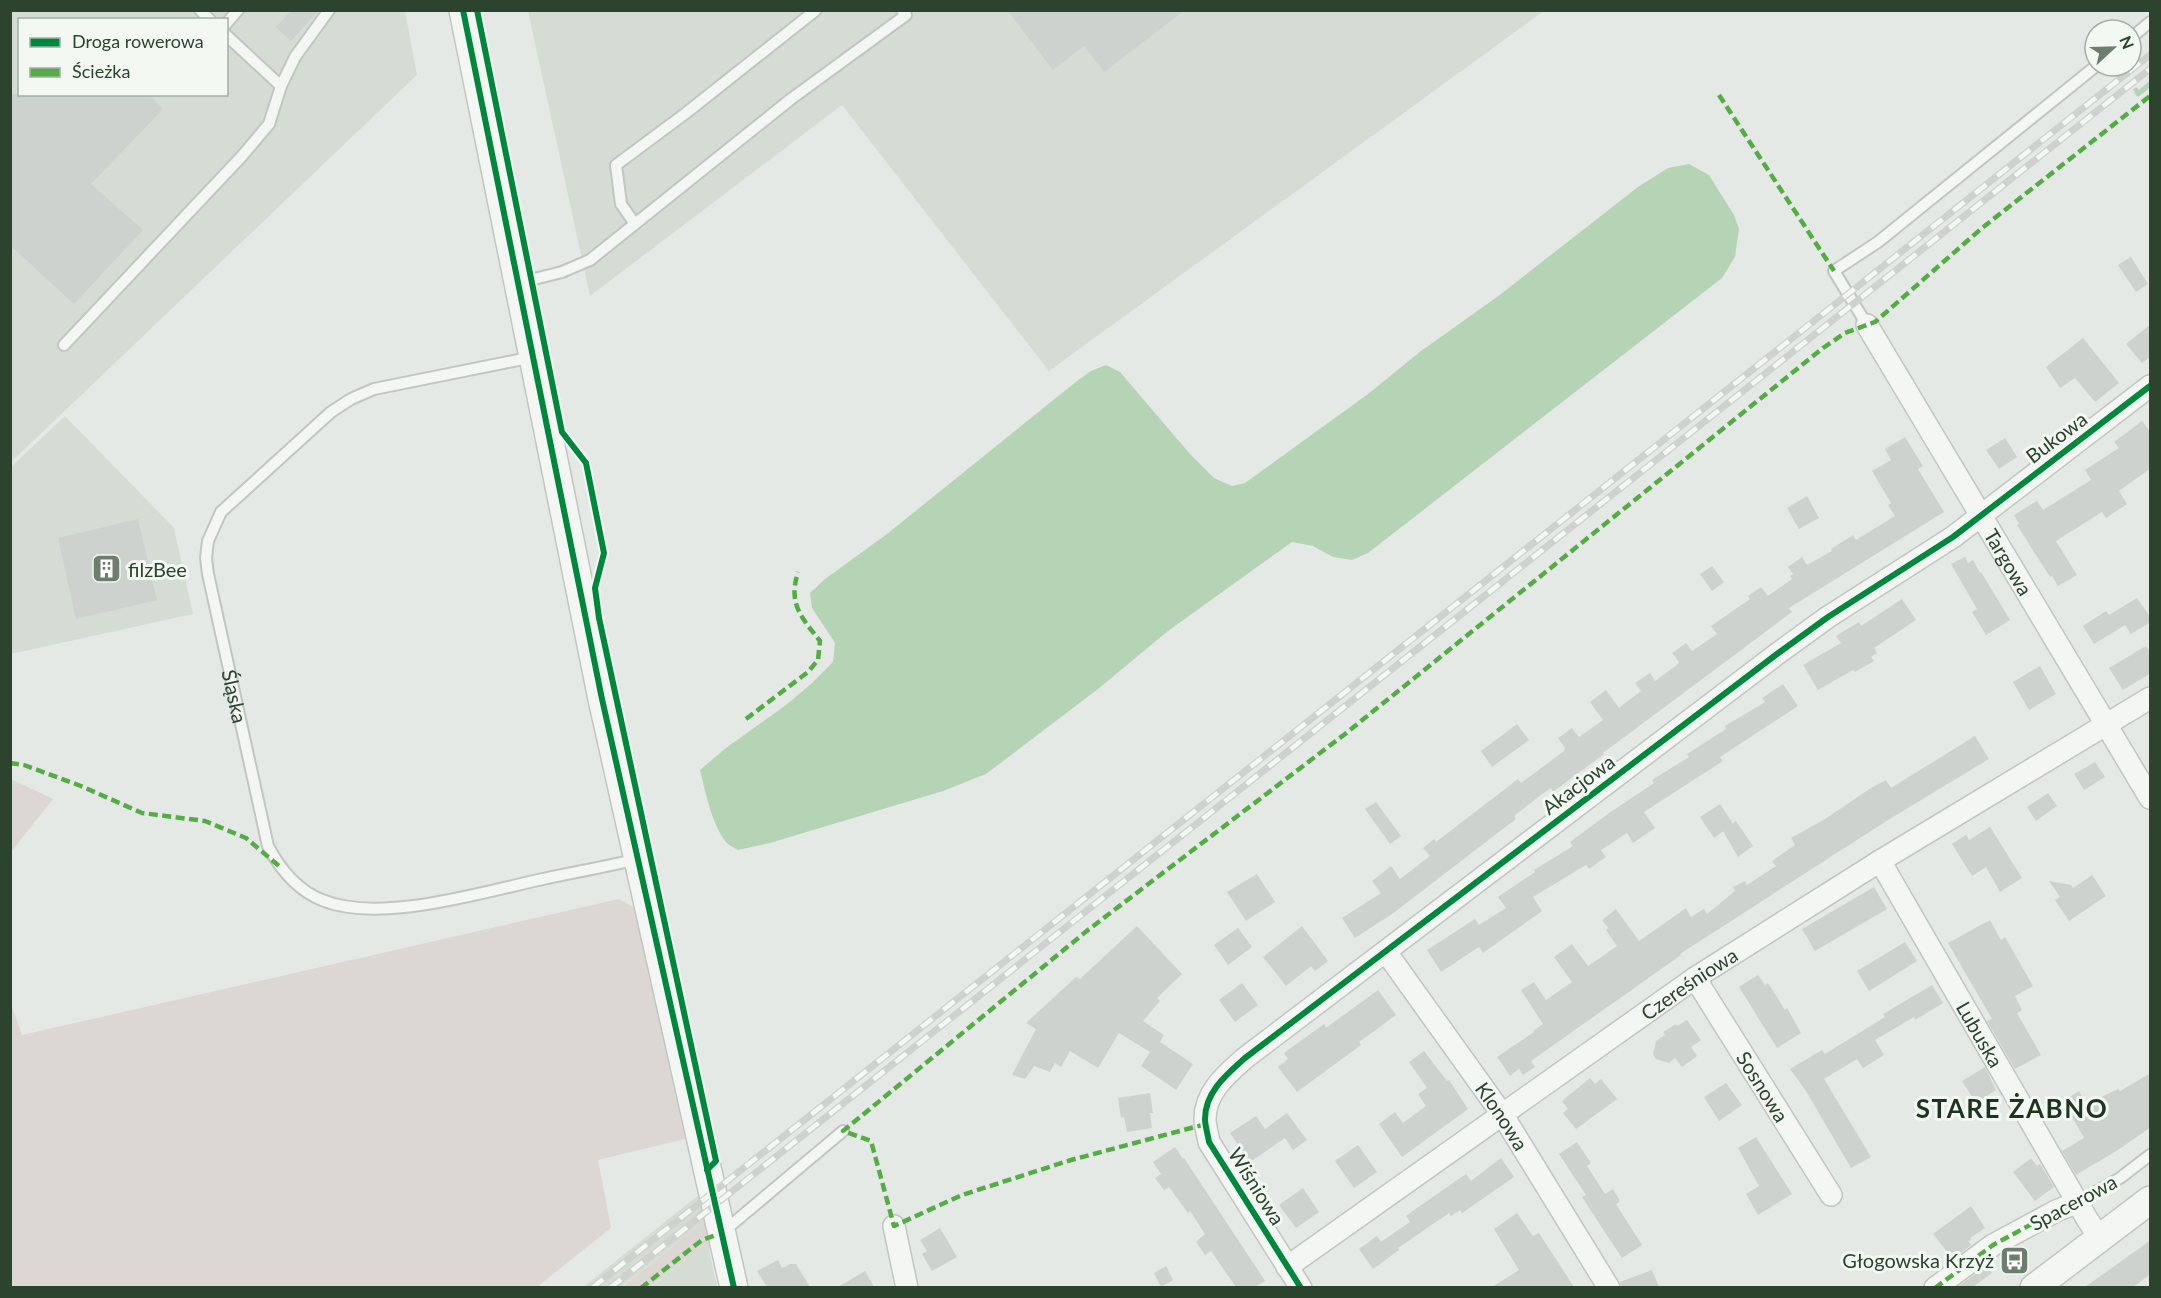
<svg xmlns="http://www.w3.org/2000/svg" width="2161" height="1298" viewBox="0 0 2161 1298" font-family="Lato,sans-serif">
<rect width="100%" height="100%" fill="#e5e9e5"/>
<!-- built -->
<g fill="#d4dcd4" fill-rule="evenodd">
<path d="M 11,11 L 405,11 L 417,75 L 11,462 ZM 20,20 L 226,20 L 226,94 L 20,94 Z"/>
<path d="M 528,11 L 1544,11 L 1049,371 L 842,105 L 590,296 Z"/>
<path d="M 65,416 L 174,528 L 193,614 L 11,654 L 11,467 Z"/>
<path d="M 705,1190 L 711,1216 L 621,1287 L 582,1288 Z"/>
<path d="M 711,1243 L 709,1250 L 717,1287 L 650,1288 L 690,1256 Z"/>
</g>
<!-- green -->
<g fill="#dcd7d3">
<path d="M 11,779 L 53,799 L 11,852 Z"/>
<path d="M 619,899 L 635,908 L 685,1139 L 598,1160 L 611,1228 L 537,1287 L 11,1287 L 10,1001 L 22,1035 Z"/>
<path d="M 711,1216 L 711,1243 L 690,1256 L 650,1287 L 621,1288 Z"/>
</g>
<!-- water -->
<path fill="#b5d3b5" d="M 1689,164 L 1709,175 L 1734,215 L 1739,229 L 1735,257 L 1722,278 L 1368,553 L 1352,560 L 1333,557 L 1313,546 L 1292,542 L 1168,631 L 1098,689 L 986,774 L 943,791 L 770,843 L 738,850 C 734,848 729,845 726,842 C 712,825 705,791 700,770 L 726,748 L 786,705 L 812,683 L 833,662 L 835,643 L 812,608 L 810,593 L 825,579 L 887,534 L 1077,381 L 1091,371 L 1106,365 L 1120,372 L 1190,454 L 1214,478 L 1232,486 L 1245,483 L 1368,394 L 1421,351 L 1497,297 L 1638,187 L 1668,168 Z"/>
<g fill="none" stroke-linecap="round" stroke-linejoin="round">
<!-- stream -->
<path stroke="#b5d3b5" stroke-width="5" d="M 2136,90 L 2138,94 L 2150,84"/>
</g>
<!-- building -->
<g fill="#cdd2ce">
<path d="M 292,10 L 319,10 L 291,41 L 276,27 Z"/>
<path d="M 1007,10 L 1185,10 L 1104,72 L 1084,46 L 1053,70 Z"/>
<path d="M 10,94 L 148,94 L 163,109 L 91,184 L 143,230 L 74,304 L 10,245 Z"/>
<path d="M 2131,257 L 2148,284 L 2136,292 L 2118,265 Z"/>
<path d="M 2151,324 L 2151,356 L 2142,363 L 2126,344 Z"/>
<path d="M 2083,338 L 2119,383 L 2095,402 L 2075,378 L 2060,388 L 2046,367 Z"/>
<path d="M 2142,421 L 2151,433 L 2151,468 L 2119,491 L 2127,504 L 2106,518 L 2102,512 L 2056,541 L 2077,575 L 2058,586 L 2052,576 L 2050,577 L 2017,525 L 2019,524 L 2014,515 L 2037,501 L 2043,510 L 2091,480 L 2085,470 L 2119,448 L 2114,442 Z"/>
<path d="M 1905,437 L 1923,466 L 1918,469 L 1944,512 L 1789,608 L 1792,612 L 1603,753 L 1604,754 L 1553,792 L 1551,788 L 1542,794 L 1514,816 L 1516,819 L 1392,914 L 1355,938 L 1342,918 L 1381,893 L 1372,881 L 1391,866 L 1400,879 L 1430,856 L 1423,848 L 1434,839 L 1436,842 L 1518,779 L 1521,783 L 1564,751 L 1565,748 L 1558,738 L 1572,728 L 1579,737 L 1603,720 L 1590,702 L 1606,690 L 1619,708 L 1641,691 L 1635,683 L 1650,673 L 1655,681 L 1677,665 L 1679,662 L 1672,653 L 1686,643 L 1692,651 L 1717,634 L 1711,626 L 1750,599 L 1748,596 L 1761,587 L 1768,596 L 1792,579 L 1790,576 L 1793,574 L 1788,567 L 1802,557 L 1807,565 L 1832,551 L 1831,549 L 1853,535 L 1856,540 L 1895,516 L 1888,505 L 1891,503 L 1872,471 L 1891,460 L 1885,449 Z"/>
<path d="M 2005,438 L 2017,457 L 1999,469 L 1986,450 Z"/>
<path d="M 1807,496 L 1819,518 L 1799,529 L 1787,508 Z"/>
<path d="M 138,519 L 157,600 L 76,619 L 58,538 Z"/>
<path d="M 1965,557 L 1968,563 L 1973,560 L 1980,573 L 1981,572 L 2010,620 L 1986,635 L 1972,612 L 1977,609 L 1951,564 Z"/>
<path d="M 1712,566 L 1724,582 L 1712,591 L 1700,574 Z"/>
<path d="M 2137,598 L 2151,618 L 2151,622 L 2131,634 L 2125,625 L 2094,644 L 2083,626 L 2106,611 L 2109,615 Z"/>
<path d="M 1902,599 L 1916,620 L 1874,648 L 1877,653 L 1871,657 L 1874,661 L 1855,672 L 1853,670 L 1818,690 L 1803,665 L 1841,643 L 1836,636 L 1859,622 L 1861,626 Z"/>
<path d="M 2146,646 L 2151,653 L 2151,673 L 2123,690 L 2109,668 Z"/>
<path d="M 2040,666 L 2056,694 L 2029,710 L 2013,682 Z"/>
<path d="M 1783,684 L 1798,706 L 1720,757 L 1723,761 L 1644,812 L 1655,828 L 1633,843 L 1627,833 L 1601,850 L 1606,857 L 1589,869 L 1586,865 L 1533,897 L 1542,911 L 1483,953 L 1479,947 L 1441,972 L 1427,950 L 1475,919 L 1479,925 L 1506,908 L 1498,897 L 1535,872 L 1534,870 L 1573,846 L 1570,842 L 1609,813 L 1654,783 L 1652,780 L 1689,757 L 1687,754 L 1726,729 L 1725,726 L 1765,702 L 1762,698 Z"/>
<path d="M 1517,724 L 1529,740 L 1492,767 L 1481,751 Z"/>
<path d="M 1975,736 L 1989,759 L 1888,820 L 1680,954 L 1681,955 L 1531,1061 L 1535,1067 L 1523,1075 L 1519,1069 L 1510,1076 L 1497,1057 L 1534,1032 L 1533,1031 L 1543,1024 L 1521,990 L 1534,982 L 1546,1000 L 1572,982 L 1554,957 L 1572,944 L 1588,966 L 1617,946 L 1606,930 L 1608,928 L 1602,920 L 1616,909 L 1639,941 L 1686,908 L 1691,917 L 1704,909 L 1707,914 L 1735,891 L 1733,887 L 1745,881 L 1747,885 L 1776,866 L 1772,861 L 1795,845 L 1791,838 L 1825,819 L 1871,788 L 1886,780 L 1891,788 Z"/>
<path d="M 2095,762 L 2105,777 L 2084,790 L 2074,774 Z"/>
<path d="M 2048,793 L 2057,806 L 2036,821 L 2027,807 Z"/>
<path d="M 1376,802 L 1401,836 L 1390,844 L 1365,809 Z"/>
<path d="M 1720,804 L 1733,824 L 1714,838 L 1700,817 Z"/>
<path d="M 1736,821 L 1753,846 L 1738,857 L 1723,831 Z"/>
<path d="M 1990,827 L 2022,878 L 2000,892 L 1986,867 L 1972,876 L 1952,844 L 1966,835 L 1969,840 Z"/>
<path d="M 1257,874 L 1275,902 L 1246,921 L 1227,892 Z"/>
<path d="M 2092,875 L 2106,896 L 2069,921 L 2055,900 L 2060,897 L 2049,881 L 2071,885 L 2073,888 Z"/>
<path d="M 1874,887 L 1887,909 L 1815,951 L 1802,929 Z"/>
<path d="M 1990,920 L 2001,940 L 2005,937 L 2033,986 L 2015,996 L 2022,1010 L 2017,1013 L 2041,1055 L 2015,1069 L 1987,1021 L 1992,1019 L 1948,943 Z"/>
<path d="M 1137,926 L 1182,974 L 1157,998 L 1160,1001 L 1143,1021 L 1164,1035 L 1160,1042 L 1193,1064 L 1176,1090 L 1141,1066 L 1150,1052 L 1119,1033 L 1098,1068 L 1070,1051 L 1061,1067 L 1055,1063 L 1050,1072 L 1034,1066 L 1025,1079 L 1012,1075 L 1036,1029 L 1026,1023 L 1076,977 L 1080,979 Z"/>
<path d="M 1302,926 L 1328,961 L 1315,971 L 1311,966 L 1286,986 L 1263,957 Z"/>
<path d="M 1238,928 L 1252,947 L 1228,965 L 1214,945 Z"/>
<path d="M 1905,942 L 1917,961 L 1869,991 L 1857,971 Z"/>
<path d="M 1758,975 L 1765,985 L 1768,983 L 1785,1010 L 1787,1008 L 1801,1033 L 1777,1048 L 1739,987 Z"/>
<path d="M 1242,983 L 1258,1005 L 1235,1022 L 1219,1000 Z"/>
<path d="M 1932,985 L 1943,1003 L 1915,1020 L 1914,1017 L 1875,1040 L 1884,1055 L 1863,1068 L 1857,1059 L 1824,1079 L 1871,1157 L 1851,1168 L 1806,1091 L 1790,1069 L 1822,1050 L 1825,1054 L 1885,1017 L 1883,1014 Z"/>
<path d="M 1378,990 L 1396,1015 L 1359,1042 L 1361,1045 L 1297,1092 L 1278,1067 L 1288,1059 L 1284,1053 L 1324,1024 L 1326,1028 Z"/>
<path d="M 1687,1020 L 1701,1040 L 1691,1047 L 1697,1056 L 1682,1067 L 1675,1058 L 1669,1063 L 1656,1059 L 1653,1054 L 1656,1041 L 1665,1035 L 1663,1032 L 1676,1024 L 1677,1026 Z"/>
<path d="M 1424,1051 L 1447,1081 L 1449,1080 L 1468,1109 L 1402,1157 L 1379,1124 L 1395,1112 L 1403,1123 L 1426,1106 L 1418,1094 L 1427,1088 L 1409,1062 Z"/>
<path d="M 1985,1067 L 1996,1090 L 1976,1103 L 1962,1081 Z"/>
<path d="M 2151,1073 L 2151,1127 L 2118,1150 L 2076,1175 L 2062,1151 L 2084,1138 L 2063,1101 L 2079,1091 L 2087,1104 L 2118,1089 L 2120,1091 Z"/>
<path d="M 1590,1078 L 1595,1084 L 1601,1079 L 1617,1099 L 1576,1129 L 1563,1113 L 1568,1109 L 1562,1101 Z"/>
<path d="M 1726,1083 L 1742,1105 L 1719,1121 L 1704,1097 Z"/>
<path d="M 1150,1093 L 1153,1113 L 1150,1113 L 1152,1128 L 1127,1132 L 1124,1117 L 1121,1118 L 1118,1098 Z"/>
<path d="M 1287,1113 L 1307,1140 L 1293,1150 L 1285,1138 L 1250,1162 L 1230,1133 L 1256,1116 L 1265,1129 Z"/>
<path d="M 1756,1137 L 1792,1194 L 1758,1215 L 1746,1194 L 1759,1186 L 1738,1148 Z"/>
<path d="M 1577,1142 L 1591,1163 L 1587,1166 L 1605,1194 L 1613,1189 L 1620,1201 L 1616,1204 L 1642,1245 L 1622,1258 L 1582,1197 L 1586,1195 L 1559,1154 Z"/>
<path d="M 1358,1145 L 1377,1172 L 1354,1188 L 1335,1161 Z"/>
<path d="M 1175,1147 L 1183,1159 L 1184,1158 L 1265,1281 L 1255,1287 L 1236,1287 L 1211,1251 L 1205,1255 L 1196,1242 L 1205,1234 L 1190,1211 L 1188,1213 L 1169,1187 L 1164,1190 L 1155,1178 L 1161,1174 L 1153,1162 Z"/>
<path d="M 1501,1158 L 1514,1177 L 1462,1213 L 1460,1210 L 1451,1216 L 1449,1213 L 1398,1248 L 1399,1250 L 1373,1269 L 1359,1249 L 1377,1236 L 1381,1242 L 1410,1222 L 1406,1216 L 1417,1208 L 1466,1174 L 1471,1181 Z"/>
<path d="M 2031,1158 L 2037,1166 L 2040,1164 L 2054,1187 L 2035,1201 L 2013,1172 Z"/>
<path d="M 1303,1188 L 1319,1212 L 1296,1228 L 1279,1205 Z"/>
<path d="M 1971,1206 L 1985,1228 L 1970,1238 L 1971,1240 L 1968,1241 L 1971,1245 L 1953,1259 L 1933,1234 Z"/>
<path d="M 1517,1213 L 1533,1236 L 1539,1233 L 1574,1287 L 1492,1287 L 1519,1270 L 1494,1229 Z"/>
<path d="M 940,1228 L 957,1257 L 932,1271 L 922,1254 L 927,1251 L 920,1240 Z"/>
<path d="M 2151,1240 L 2151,1274 L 2133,1287 L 2085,1287 Z"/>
<path d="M 778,1260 L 782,1268 L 790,1264 L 796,1264 L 810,1287 L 767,1287 L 757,1271 Z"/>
<path d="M 1166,1266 L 1173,1280 L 1161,1287 L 1154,1273 Z"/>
<path d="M 1987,1266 L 1992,1273 L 1973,1287 L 1957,1287 Z"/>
<path d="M 1652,1270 L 1659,1287 L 1622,1287 L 1620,1282 Z"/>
<path d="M 865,1271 L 874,1287 L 838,1287 Z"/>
</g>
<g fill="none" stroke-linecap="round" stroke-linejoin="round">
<defs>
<g id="service">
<path d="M 200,10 L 210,20"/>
<path d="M 226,24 L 238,10"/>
<path d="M 226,35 L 281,86"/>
<path d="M 2131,38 L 2150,22"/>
<path d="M 635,224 L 621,204 L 616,165 L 686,113 L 816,10"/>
<path d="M 518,283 L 562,272 L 590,260 L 791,99 L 906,15 L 902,10"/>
<path d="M 1867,325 L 1834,271 L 1878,242 L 2096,66"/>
<path d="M 64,345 L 242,156 L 269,124 L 281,86 L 295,57 L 329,10"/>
<path id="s1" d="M 533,357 L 374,389 L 351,399 L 331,412 L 221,512 L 208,541 L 206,558 L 208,574 L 268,846 C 280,869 297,890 322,900 C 380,924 482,892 543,879 C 574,872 606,867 637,859"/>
<path d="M 2078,1202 L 2120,1178 L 2150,1155"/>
<path d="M 724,1231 L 843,1131"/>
</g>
<g id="minor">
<path id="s2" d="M 1867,325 L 2150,798"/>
<path id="s3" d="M 1880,861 L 2087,1219 L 2100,1238"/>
<path id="s4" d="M 1386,952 L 1502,1114 L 1609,1288"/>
<path id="s5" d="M 1695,978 L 1831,1195"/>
<path d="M 894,1226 L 907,1288"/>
<path id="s6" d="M 1287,1267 L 1695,978 L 1880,861 L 2150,698"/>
<path d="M 1301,1288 L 1209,1142 C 1208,1135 1205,1126 1205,1119 C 1205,1092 1227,1074 1245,1058 L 1777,654 L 1828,617 L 1953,537 L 2150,386"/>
<path d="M 1935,1288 L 1993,1245 L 2056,1211 L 2078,1202"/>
</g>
<g id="tertiary">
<path d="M 463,10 L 602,699 L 734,1288"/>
<path d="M 2034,1288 L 2150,1200"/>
</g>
</defs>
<!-- service casing -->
<use href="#service" stroke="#c1c6c2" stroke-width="14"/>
<!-- minor casing -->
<use href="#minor" stroke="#c1c6c2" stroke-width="24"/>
<!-- tertiary casing -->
<use href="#tertiary" stroke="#c1c6c2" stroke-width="30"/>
<!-- service -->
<use href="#service" stroke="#f4f6f4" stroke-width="10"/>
<!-- minor -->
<use href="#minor" stroke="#f4f6f4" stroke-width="21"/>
<!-- tertiary -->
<use href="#tertiary" stroke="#f4f6f4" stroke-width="27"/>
<defs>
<g id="rail">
<path d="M 592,1288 L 2150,55"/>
<path d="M 610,1288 L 2150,69"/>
</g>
</defs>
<!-- rail casing -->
<use href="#rail" stroke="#ced1ce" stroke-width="7"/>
<!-- rail -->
<use href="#rail" stroke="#f3f8f3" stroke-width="4.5" stroke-dasharray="14" stroke-linecap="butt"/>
<!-- quiet -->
<g stroke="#54ad44" stroke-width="4.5" stroke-dasharray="9 4.5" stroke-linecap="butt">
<path d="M 1719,95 L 1834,271"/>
<path d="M 746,719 L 808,672 L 818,660 L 820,641 C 801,617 788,604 798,572"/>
<path d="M 10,763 L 24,765 L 81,786 L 142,813 L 205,821 L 246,838 L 279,866"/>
<path d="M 1206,1124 L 1071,1160 L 962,1195 L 894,1226 L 871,1141 L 843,1131 L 1088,930 L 1345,734 L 1823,348 L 1845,333 L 1875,322 L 1982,228 L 2150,96"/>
<path d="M 641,1288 L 702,1240 L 722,1233"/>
<path d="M 1935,1288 L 1993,1245 L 2056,1211 L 2078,1202"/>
</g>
<defs>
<g id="cycleway">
<path d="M 463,10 L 602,699 L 734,1288"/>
<path d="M 477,10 L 562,432 L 586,463 L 604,553 L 595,588 L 599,618 L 716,1161 L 707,1170"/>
<path d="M 1301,1288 L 1209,1142 C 1208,1135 1205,1126 1205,1119 C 1205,1092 1227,1074 1245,1058 L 1777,654 L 1828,617 L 1953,537 L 2150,386"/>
</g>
</defs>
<!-- cycleway casing -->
<use href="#cycleway" stroke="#f3f8f3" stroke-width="10"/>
<!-- cycleway -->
<use href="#cycleway" stroke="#00873e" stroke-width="6"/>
</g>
<!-- icons -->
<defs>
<symbol id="building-square" viewBox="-11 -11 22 22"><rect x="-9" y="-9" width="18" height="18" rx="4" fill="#6d7d6e" stroke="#f3f8f3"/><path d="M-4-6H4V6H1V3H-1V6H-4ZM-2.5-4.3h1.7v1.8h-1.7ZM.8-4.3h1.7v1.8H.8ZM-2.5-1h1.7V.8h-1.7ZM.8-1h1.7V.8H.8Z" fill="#fff"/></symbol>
<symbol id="bus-square" viewBox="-11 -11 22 22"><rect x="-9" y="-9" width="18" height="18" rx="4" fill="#6d7d6e" stroke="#f3f8f3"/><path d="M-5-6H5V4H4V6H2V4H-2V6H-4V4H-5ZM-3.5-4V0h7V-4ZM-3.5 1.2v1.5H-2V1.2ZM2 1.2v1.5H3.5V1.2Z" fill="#fff"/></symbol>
</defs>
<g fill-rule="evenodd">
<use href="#building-square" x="90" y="552" width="33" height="33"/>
<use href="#bus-square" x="1998" y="1244" width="33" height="33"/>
</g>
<g text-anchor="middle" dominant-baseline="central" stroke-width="6" stroke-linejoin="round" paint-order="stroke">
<!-- street labels -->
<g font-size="20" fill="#2c432e" stroke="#f3f8f3">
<text transform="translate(2056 437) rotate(-37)">Bukowa</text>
<text stroke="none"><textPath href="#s2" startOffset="276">Targowa</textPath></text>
<text stroke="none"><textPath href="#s1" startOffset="550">Śląska</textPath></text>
<text transform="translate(1578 784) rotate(-37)">Akacjowa</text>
<text stroke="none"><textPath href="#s6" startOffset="492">Czereśniowa</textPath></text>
<text stroke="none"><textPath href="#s3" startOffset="200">Lubuska</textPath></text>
<text stroke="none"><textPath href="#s5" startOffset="128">Sosnowa</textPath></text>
<text stroke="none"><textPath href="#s4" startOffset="201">Klonowa</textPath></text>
<text transform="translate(1257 1186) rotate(58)">Wiśniowa</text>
<text transform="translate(2073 1202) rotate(-28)">Spacerowa</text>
</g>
<!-- poi labels -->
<g font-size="20" fill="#2c432e" stroke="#f3f8f3" text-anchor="start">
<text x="128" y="569">filzBee</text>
<text x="1994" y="1260" text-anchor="end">Głogowska Krzyż</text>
</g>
<!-- district labels -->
<g font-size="26" font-weight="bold" letter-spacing="1.5" fill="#1e3420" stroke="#f3f8f3">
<text x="2012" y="1108">STARE ŻABNO</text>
</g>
</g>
<!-- border -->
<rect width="2161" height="1298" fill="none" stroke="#2c432e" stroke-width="24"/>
<!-- legend -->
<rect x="18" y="18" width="210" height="78" fill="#f3f8f3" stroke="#a3b0a4" stroke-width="1.5"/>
<rect x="30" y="38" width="30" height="9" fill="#00873e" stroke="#a3b0a4" stroke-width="1.5"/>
<text x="72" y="48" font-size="18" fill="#2c432e">Droga rowerowa</text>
<rect x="30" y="68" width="30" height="9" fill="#54ad44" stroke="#a3b0a4" stroke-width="1.5"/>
<text x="72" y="78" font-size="18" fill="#2c432e">Ścieżka</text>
<!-- north arrow -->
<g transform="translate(2113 48) rotate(68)"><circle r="28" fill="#f3f8f3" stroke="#a3b0a4" stroke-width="1.5"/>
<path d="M0-4.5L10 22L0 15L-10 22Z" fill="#6d7d6e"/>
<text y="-9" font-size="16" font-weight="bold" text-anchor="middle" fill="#2c432e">N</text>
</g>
</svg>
